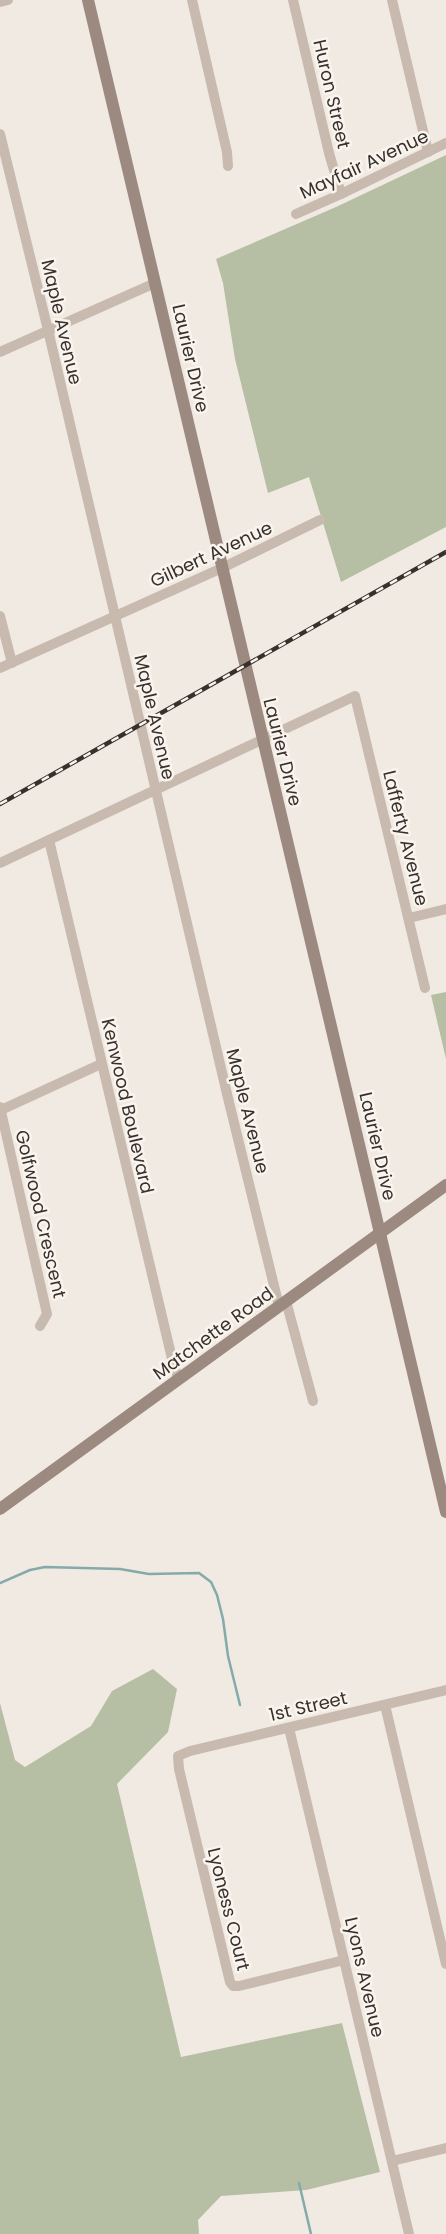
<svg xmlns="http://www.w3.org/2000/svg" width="446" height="2234" font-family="Poppins,sans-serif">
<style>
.green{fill:#b6bfa3}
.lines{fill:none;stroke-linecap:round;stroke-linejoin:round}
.stream{stroke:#84aaab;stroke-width:2.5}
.street{stroke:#c8baaf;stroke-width:10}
.secondary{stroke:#9c8a80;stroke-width:12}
.rail-casing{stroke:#38302c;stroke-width:4.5}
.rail{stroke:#f9f4ee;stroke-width:2.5;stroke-dasharray:8;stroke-linecap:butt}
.labels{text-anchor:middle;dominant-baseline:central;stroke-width:5;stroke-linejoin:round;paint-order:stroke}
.street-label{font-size:18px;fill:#38302c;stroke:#f9f4ee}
</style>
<rect width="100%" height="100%" fill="#f1eae2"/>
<g class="green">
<polygon points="446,155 446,527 341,582 309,477 268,493 235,359 223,283 216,259 336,207"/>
<polygon points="446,992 446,1059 431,995"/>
<polygon points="153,1669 177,1689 168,1732 117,1784 181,2057 342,2023 380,2172 306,2190 221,2196 198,2220 199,2234 0,2234 0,1703 15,1760 25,1767 91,1726 112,1691"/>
</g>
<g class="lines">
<g class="stream">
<polyline points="0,1583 30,1570 45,1567 120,1569 149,1574 199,1573 211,1582 217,1595 223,1619 228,1656 240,1705"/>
<polyline points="299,2183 311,2234"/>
</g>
<g class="street">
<polyline points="192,0 227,152 228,166"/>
<polyline points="293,0 329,153 341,194"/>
<polyline points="392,0 428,152"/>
<polyline points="0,2 8,0"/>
<polyline points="0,134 48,330 227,1094 279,1306"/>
<polyline points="296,214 341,194 446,143"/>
<polyline points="0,352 155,283"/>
<polyline points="0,616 12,663"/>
<polyline points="0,668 222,568 320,520"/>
<polyline points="49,840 174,1367 179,1379"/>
<polyline points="0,863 355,696 425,988"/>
<polyline points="409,918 446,909"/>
<polyline points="0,1107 47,1314 40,1326"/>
<polyline points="1,1110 101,1064"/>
<polyline points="286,1301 313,1401"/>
<polyline points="385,1705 446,1964"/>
<polyline points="289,1728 409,2234"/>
<polyline points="344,1960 239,1986 233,1986 230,1982 179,1769 178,1756 190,1751 446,1690"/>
<polyline points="392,2161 446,2148"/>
</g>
<g class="secondary">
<polyline points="88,0 446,1512"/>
<polyline points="0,1509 446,1185"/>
</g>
<g class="rail-casing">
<polyline id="rail" points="0,804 446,552"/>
</g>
<use href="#rail" class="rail"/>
</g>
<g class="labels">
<g class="street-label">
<text transform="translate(332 94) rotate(77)">Huron Street</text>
<text transform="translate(364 164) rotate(-25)">Mayfair Avenue</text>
<text transform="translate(62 322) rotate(77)">Maple Avenue</text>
<text transform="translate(191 358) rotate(77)">Laurier Drive</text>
<text transform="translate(211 554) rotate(-25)">Gilbert Avenue</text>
<text transform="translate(155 717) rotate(77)">Maple Avenue</text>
<text transform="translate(283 752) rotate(76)">Laurier Drive</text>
<text transform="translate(406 838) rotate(76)">Lafferty Avenue</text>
<text transform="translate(128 1106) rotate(77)">Kenwood Boulevard</text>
<text transform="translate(248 1111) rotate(76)">Maple Avenue</text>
<text transform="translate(378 1146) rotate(77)">Laurier Drive</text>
<text transform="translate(41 1214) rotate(77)">Golfwood Crescent</text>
<text transform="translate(213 1333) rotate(-36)">Matchette Road</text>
<text transform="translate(308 1706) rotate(-13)">1st Street</text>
<text transform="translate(229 1909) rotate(76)">Lyoness Court</text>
<text transform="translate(365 1977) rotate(77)">Lyons Avenue</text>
</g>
</g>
</svg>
